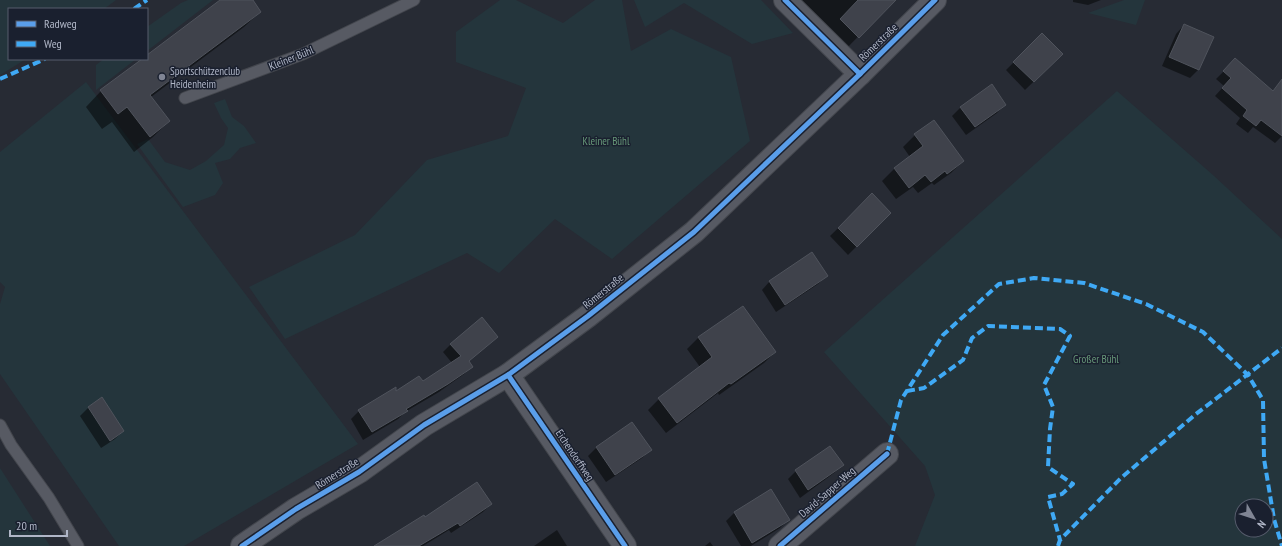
<svg xmlns="http://www.w3.org/2000/svg" width="1282" height="546" font-family="'PT Sans Narrow',sans-serif">
<style>
.green{fill:#24353c;fill-rule:evenodd}
.shadow{fill:#0007}
.building{fill:#3f424b;stroke:#4f535c}
.lines{fill:none;stroke-linecap:round;stroke-linejoin:round}
.service-casing{stroke:#43464d;stroke-width:13}
.minor-casing{stroke:#43464d;stroke-width:24}
.service{stroke:#575a63;stroke-width:11}
.minor{stroke:#575a63;stroke-width:22}
.quiet{stroke:#3fa9f5;stroke-width:4;stroke-dasharray:8 4;stroke-linecap:butt}
.cycleway-casing{stroke:#1a202f;stroke-width:8}
.cycleway{stroke:#5a9eea;stroke-width:5}
.poi-dot{fill:#808594;stroke:#1a202f;stroke-width:1.5}
.labels{text-anchor:middle;dominant-baseline:central;stroke-width:3;stroke-linejoin:round;paint-order:stroke}
.street-label{font-size:11px;fill:#b0b6c7;stroke:#1a202f}
.poi-label{font-size:11px;fill:#b0b6c7;stroke:#1a202f;text-anchor:start}
.park-label{font-size:11px;fill:#679879;stroke:#1a202f}
</style>
<rect width="100%" height="100%" fill="#272b34"/>
<g class="green">
<polygon points="0,0 116,0 104,9 9,9 9,59 26,59 0,75"/>
<polygon points="188,0 213,0 147,51 147,27 181,3"/>
<polygon points="500,0 516,0 563,23 595,0 622,0 631,51 671,29 731,57 750,141 612,259 555,219 499,273 467,253 285,339 249,287 355,235 427,160 508,136 526,88 456,62 456,32"/>
<polygon points="634,0 761,0 793,33 752,44 684,3 645,27"/>
<polygon points="1124,0 1145,0 1136,25 1088,13"/>
<polygon points="104,59 136,59 96,90 96,65"/>
<polygon points="86,82 358,444 184,546 119,546 0,374 0,304 5,287 0,282 0,152"/>
<path d="M1117,91L1213,175L1282,239V546H915L935,495L925,466L824,352ZM1242,506H1266V530H1242Z"/>
<polygon points="225,99 232,117 244,126 256,143 240,148 230,159 215,163 223,183 215,195 183,207 137,144 148,139 165,162 190,170 206,161 224,145 228,128 221,118 214,103"/>
<polygon points="0,468 50,546 0,546"/>
</g>
<g class="shadow">
<polygon points="222,0 251,0 260,12 244,27 151,97 169,121 153,137 134,152 112,122 102,129 86,107 101,91 144,59 147,59 147,57"/>
<polygon points="797,0 894,0 843,52"/>
<polygon points="1073,0 1101,0 1088,5 1073,2"/>
<polygon points="1184,25 1198,70 1190,78 1162,66 1176,34"/>
<polygon points="1042,34 1062,54 1025,90 1006,70"/>
<polygon points="1228,67 1282,100 1282,136 1275,143 1253,127 1248,133 1236,124 1240,118 1215,96 1224,86 1216,79"/>
<polygon points="991,85 1005,104 997,113 966,135 952,116 960,108"/>
<polygon points="915,135 963,161 951,173 934,185 932,183 918,193 913,187 896,199 882,181 895,168 910,157 903,147"/>
<polygon points="872,195 890,213 848,255 830,236"/>
<polygon points="826,276 818,284 776,312 762,290 770,281"/>
<polygon points="743,307 775,352 764,363 719,395 718,393 666,433 648,410 659,399 700,367 687,349 698,338"/>
<polygon points="451,344 471,366 464,374 439,392 405,412 398,419 363,440 351,419 359,411 395,393 422,383 452,363 443,352"/>
<polygon points="89,407 123,431 115,439 101,448 80,416"/>
<polygon points="632,423 650,450 642,458 606,482 588,456 596,448"/>
<polygon points="842,465 834,473 800,498 788,479 796,471"/>
<polygon points="771,491 788,520 780,528 751,546 741,546 726,521 734,513"/>
<polygon points="491,504 483,512 451,533 449,530 423,546 378,546 425,518"/>
<polygon points="557,530 567,546 534,546"/>
<polygon points="710,542 713,546 705,546"/>
</g>
<g class="building">
<polygon points="220,0 253,0 261,12 150,95 170,121 150,137 127,107 118,114 100,90 142,59 147,59 147,55"/>
<polygon points="858,0 896,0 859,38 840,19"/>
<polygon points="1184,24 1214,37 1199,70 1169,57"/>
<polygon points="1042,33 1063,54 1034,82 1013,62"/>
<polygon points="1235,58 1273,91 1282,79 1282,136 1261,120 1256,126 1243,116 1247,110 1222,88 1231,78 1223,71"/>
<polygon points="992,84 1006,105 975,127 960,107"/>
<polygon points="934,120 964,161 947,174 945,171 931,182 925,175 909,188 894,168 923,146 914,134"/>
<polygon points="872,193 891,213 857,247 838,228"/>
<polygon points="812,252 828,276 785,305 769,281"/>
<polygon points="743,306 776,352 731,384 729,383 677,423 658,398 712,357 698,337"/>
<polygon points="482,317 498,337 469,361 473,367 448,384 406,409 408,411 372,432 358,410 396,387 396,391 419,376 423,381 461,356 450,344"/>
<polygon points="102,397 124,431 110,441 88,407"/>
<polygon points="632,422 652,450 615,475 596,447"/>
<polygon points="830,446 844,465 808,490 795,470"/>
<polygon points="477,482 492,504 460,526 458,523 419,546 374,546 424,515 425,517"/>
<polygon points="771,489 790,520 752,543 734,512"/>
</g>
<g class="lines">
<g class="service-casing">
<g id="service">
<polyline points="185,98 303,54 414,0"/>
<polyline points="0,425 11,445 49,498 78,546"/>
</g>
</g>
<g class="minor-casing">
<g id="minor">
<polyline points="785,0 860,74"/>
<polyline points="508,375 625,546"/>
<polyline points="242,546 296,509 359,472 424,425 508,375 588,316 694,232 860,74 935,0"/>
<polyline points="780,546 887,454"/>
</g>
</g>
<use href="#service" class="service"/>
<use href="#minor" class="minor"/>
<g class="quiet">
<polyline points="134,9 147,0"/>
<polyline points="0,79 45,59"/>
<polyline points="907,391 924,388 963,360 972,338 988,326 1060,329 1070,336 1044,385 1053,407 1050,429 1048,467 1073,484 1062,494 1048,497 1060,540"/>
<polyline points="887,454 901,400 943,335 999,284 1034,278 1084,283 1146,304 1203,332 1248,375 1263,400 1264,459 1274,519 1282,546"/>
<polyline points="1058,546 1060,540 1121,478 1196,414 1282,348"/>
</g>
<g class="cycleway-casing">
<g id="cycleway">
<polyline points="785,0 860,74"/>
<polyline points="508,375 625,546"/>
<polyline points="242,546 296,509 359,472 424,425 508,375 588,316 694,232 860,74 935,0"/>
<polyline points="780,546 887,454"/>
</g>
</g>
<use href="#cycleway" class="cycleway"/>
</g>
<circle class="poi-dot" cx="162" cy="77" r="4"/>
<g class="labels">
<g class="street-label">
<text transform="translate(878 42) rotate(-44)">Römerstraße</text>
<text transform="translate(291 58) rotate(-22)">Kleiner Bühl</text>
<text transform="translate(603 291) rotate(-39)">Römerstraße</text>
<text transform="translate(575 455) rotate(56)">Eichendorffweg</text>
<text transform="translate(337 473) rotate(-32)">Römerstraße</text>
<text transform="translate(827 492) rotate(-41)">David-Sapper-Weg</text>
</g>
<g class="poi-label">
<text x="170" y="71">Sportschützenclub<tspan x="170" dy="13">Heidenheim</tspan></text>
</g>
<g class="park-label">
<text x="606" y="141">Kleiner Bühl</text>
<text x="1096" y="359">Großer Bühl</text>
</g>
</g>
<rect x="8" y="8" width="140" height="52" fill="#1a202f" stroke="#565c6c"/>
<rect x="16" y="21" width="20" height="6" fill="#5a9eea" stroke="#565c6c"/>
<text x="44" y="28" font-size="12" fill="#b0b6c7">Radweg</text>
<rect x="16" y="41" width="20" height="6" fill="#3fa9f5" stroke="#565c6c"/>
<text x="44" y="48" font-size="12" fill="#b0b6c7">Weg</text>
<g transform="translate(1254 518) rotate(129)"><circle r="19" fill="#1a202f" stroke="#565c6c"/>
<path d="M0-3L7 15L0 10L-7 15Z" fill="#808594"/>
<text y="-6" font-size="11" font-weight="bold" text-anchor="middle" fill="#b0b6c7">N</text>
</g>
<path d="M10 530v6h57v-6" fill="none" stroke="#b0b6c7" stroke-width="2"/>
<text x="16" y="530" font-size="12" fill="#b0b6c7" stroke="#1a202f" stroke-width="3" paint-order="stroke">20 m</text>
</svg>
